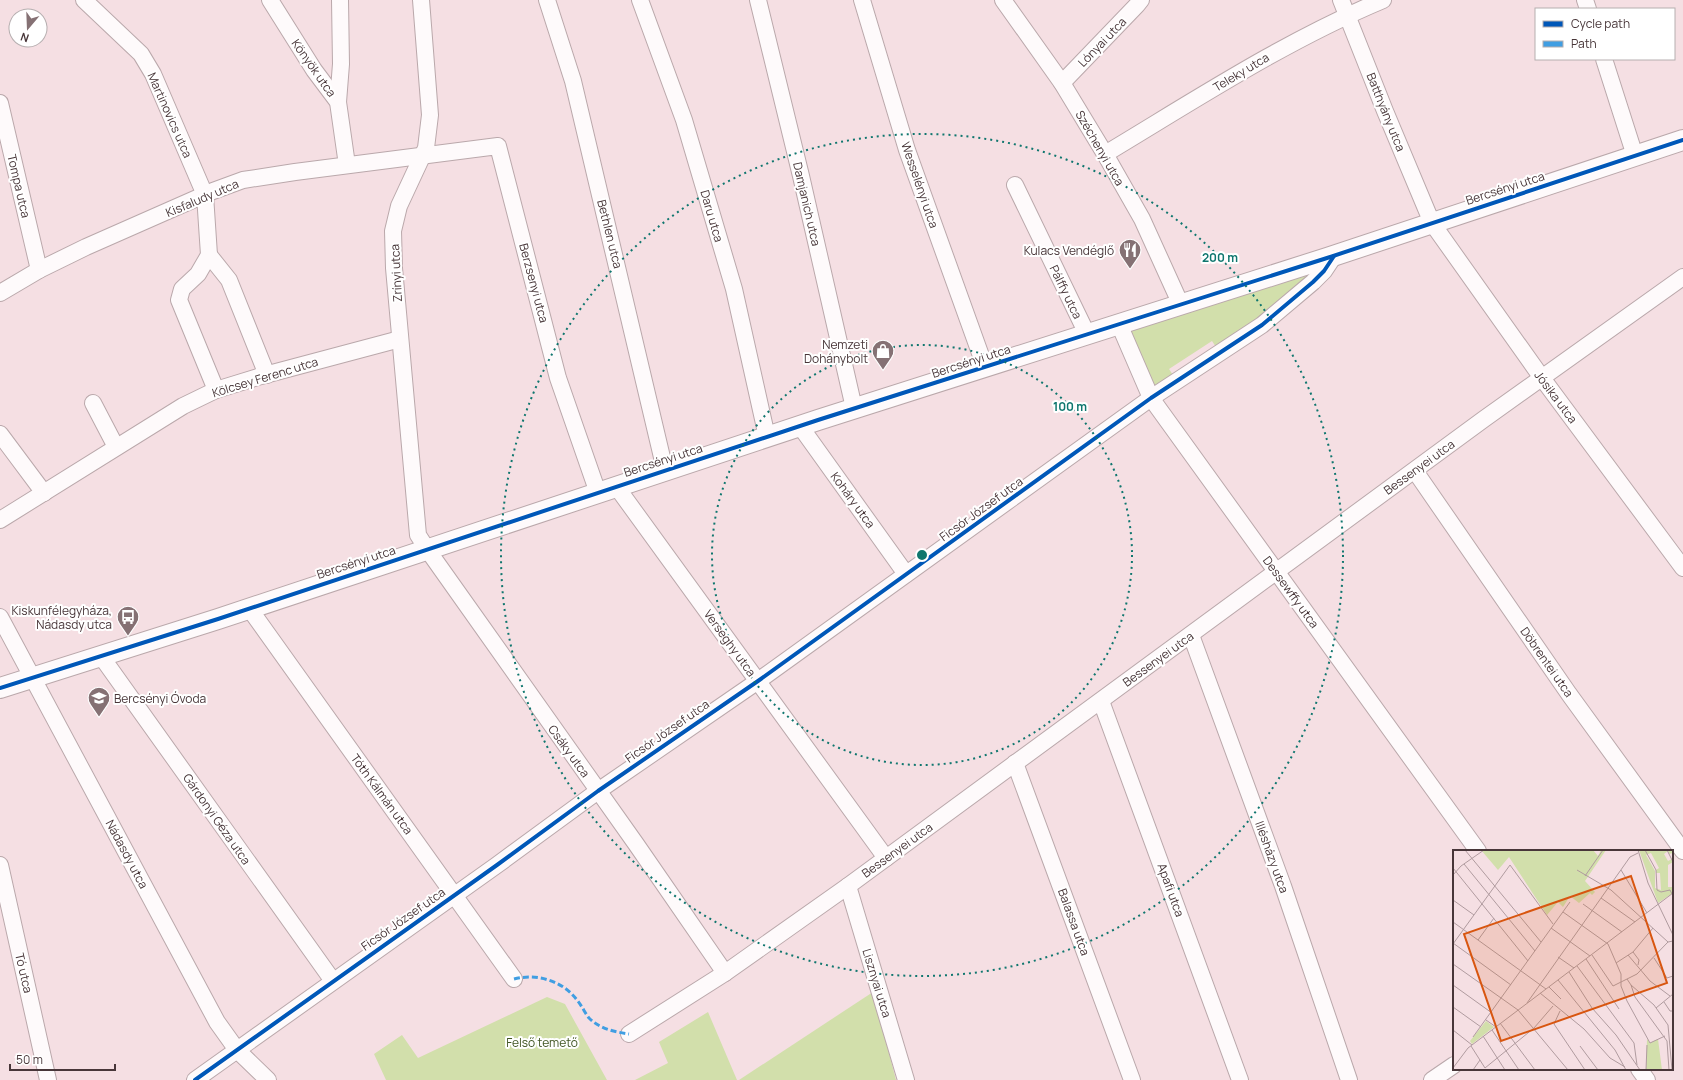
<svg xmlns="http://www.w3.org/2000/svg" width="1683" height="1080" font-family="Manrope,sans-serif">
<style>
.green{fill:#d2dfab}
.lines{fill:none;stroke-linecap:round;stroke-linejoin:round}
.minor-casing{stroke:#baa8ab;stroke-width:18}
.tertiary-casing{stroke:#baa8ab;stroke-width:22}
.minor{stroke:#fefafb;stroke-width:16}
.tertiary{stroke:#fefafb;stroke-width:20}
.quiet{stroke:#409ee2;stroke-width:3;stroke-dasharray:6 3;stroke-linecap:butt}
.cycleway-casing{stroke:#fff;stroke-width:6}
.cycleway{stroke:#0057b8;stroke-width:4}
.ring{fill:none;stroke:#0f766e;stroke-width:2;stroke-dasharray:2 4}
.labels{text-anchor:middle;dominant-baseline:central;stroke-width:4;stroke-linejoin:round;paint-order:stroke}
.street-label{font-size:12px;fill:#483639;stroke:#fff}
.poi-label{font-size:12px;fill:#483639;stroke:#fff;text-anchor:end}
.park-label{font-size:12px;fill:#3f5421;stroke:#fff}
.inset-road{fill:none;stroke:#b09b9f;stroke-width:1}
.view{fill:#d85610;fill-opacity:0.15;stroke:#d85610;stroke-width:2}
.inset-edge{fill:none;stroke:#483639;stroke-width:2}
.centre{fill:#0f766e;stroke:#fff;stroke-width:2}
.ring-label{font-size:12px;text-anchor:middle;font-weight:bold;fill:#0f766e;stroke:#fff;stroke-width:4;stroke-linejoin:round;paint-order:stroke}
</style>
<rect width="100%" height="100%" fill="#f5dfe3"/>
<g class="green">
<polygon points="1334,256 1220,353 1212,341 1169,369 1177,381 1151,398 1119,324"/>
<polygon points="873,992 896,1080 739,1080"/>
<polygon points="547,997 565,1004 607,1080 386,1080 374,1054 402,1035 418,1058"/>
<polygon points="708,1012 737,1080 635,1080 668,1063 659,1042"/>
</g>
<g class="lines">
<g class="minor-casing">
<g id="minor">
<polyline points="84,0 141,54 153,74 205,195 209,255 198,274 182,289 179,300 216,390"/>
<polyline points="270,0 314,70 338,102 347,165"/>
<polyline points="421,0 430,115 426,148 399,206 393,231 394,268 418,535 427,549 636,844 725,973"/>
<polyline points="547,0 573,81 665,470"/>
<polyline points="640,0 684,120 734,289 767,437"/>
<polyline points="758,0 801,176 854,408"/>
<polyline points="862,0 907,150 985,367"/>
<polyline points="1003,0 1062,83 1105,154 1142,219 1181,305"/>
<polyline points="1341,0 1385,111 1432,223 1542,378 1683,568"/>
<polyline points="1585,0 1588,9"/>
<polyline points="1604,59 1635,156"/>
<polyline points="1062,83 1137,5 1141,0"/>
<polyline points="338,102 341,64 340,0"/>
<polyline points="0,103 39,270"/>
<path d="M1105,154C1195,100 1285,41 1383,0"/>
<polyline points="1015,185 1087,334"/>
<polyline points="209,255 229,280 267,375"/>
<polyline points="0,293 39,270 86,247 213,191 243,180 295,172 498,146 558,378 598,493"/>
<polyline points="1119,324 1151,398 1478,851"/>
<polyline points="93,403 116,447"/>
<polyline points="800,426 906,574"/>
<polyline points="0,434 44,493"/>
<polyline points="1415,471 1569,694 1683,851"/>
<polyline points="616,486 886,858"/>
<polyline points="0,520 183,406 216,390 261,376 400,339"/>
<polyline points="249,608 514,979"/>
<polyline points="0,617 217,1022 237,1050 268,1080"/>
<polyline points="1191,635 1283,886 1349,1080"/>
<polyline points="101,656 333,981"/>
<polyline points="1101,701 1240,1080"/>
<polyline points="1015,763 1132,1080"/>
<polyline points="0,865 48,1080"/>
<polyline points="848,886 906,1080"/>
<polyline points="629,1034 725,973 848,886 1484,419 1683,277"/>
<polyline points="1639,1069 1647,1080"/>
<polyline points="195,1080 497,865 598,791 758,681 1151,398 1262,325 1313,282 1324,271 1334,256"/>
<polyline points="1432,1080 1454,1065"/>
</g>
</g>
<g class="tertiary-casing">
<polyline id="tertiary" points="0,688 218,619 818,420 1327,258 1683,140"/>
</g>
<use href="#minor" class="minor"/>
<use href="#tertiary" class="tertiary"/>
<path class="quiet" d="M514,979C537,973 563,981 577,1000C582,1006 585,1013 589,1018C600,1029 615,1032 629,1034"/>
<g class="cycleway-casing">
<g id="cycleway">
<polyline points="0,688 218,619 818,420 1327,258 1683,140"/>
<polyline points="195,1080 497,865 598,791 758,681 1151,398 1262,325 1313,282 1324,271 1334,256"/>
</g>
</g>
<use href="#cycleway" class="cycleway"/>
</g>
<g class="ring">
<circle cx="922" cy="555" r="210"/>
<circle cx="922" cy="555" r="421"/>
</g>
<defs>
<g id="restaurant-pin" transform="scale(1.15)"><path d="M0 17L-7.5 6A9.5 9.5 0 1 1 7.5 6Z" fill="#857174" stroke="#fff"/><path d="M-5-6h1v4h1v-4h1v4h1v-4h1v5L-1.5 .5V6h-2V.5L-5-1ZM5-6V6H3V1.5H1.5Q1.5-4 5-6Z" fill="#fff"/></g>
<g id="shop-pin" transform="scale(1.15)"><path d="M0 17L-7.5 6A9.5 9.5 0 1 1 7.5 6Z" fill="#857174" stroke="#fff"/><path d="M-5-2.5h2.3a2.7 3.5 0 0 1 5.4 0H5L5.5 6h-11ZM-1.5-2.5h3a1.5 2.3 0 0 0-3 0Z" fill="#fff"/></g>
<g id="bus-pin" transform="scale(1.15)"><path d="M0 17L-7.5 6A9.5 9.5 0 1 1 7.5 6Z" fill="#857174" stroke="#fff"/><path d="M-5-6H5V4H4V6H2V4H-2V6H-4V4H-5ZM-3.5-4V0h7V-4ZM-3.5 1.2v1.5H-2V1.2ZM2 1.2v1.5H3.5V1.2Z" fill="#fff"/></g>
<g id="school-pin" transform="scale(1.15)"><path d="M0 17L-7.5 6A9.5 9.5 0 1 1 7.5 6Z" fill="#857174" stroke="#fff"/><path d="M0-5L7-2L0 1L-7-2ZM-4 1L0 2.5L4 1V4Q0 6-4 4Z" fill="#fff"/></g>
</defs>
<g fill-rule="evenodd">
<use href="#restaurant-pin" x="1130" y="250"/>
<use href="#shop-pin" x="883" y="351"/>
<use href="#bus-pin" x="128" y="617"/>
<use href="#school-pin" x="99" y="698"/>
</g>
<g class="labels">
<g class="street-label">
<text transform="translate(1102 42) rotate(-46)">Lónyai utca</text>
<text transform="translate(314 68) rotate(55)">Könyök utca</text>
<text transform="translate(1241 72) rotate(-31)">Teleky utca</text>
<text transform="translate(1386 112) rotate(68)">Batthyány utca</text>
<text transform="translate(170 115) rotate(66)">Martinovics utca</text>
<text transform="translate(1100 148) rotate(60)">Széchenyi utca</text>
<text transform="translate(920 185) rotate(71)">Wesselényi utca</text>
<text transform="translate(19 186) rotate(77)">Tompa utca</text>
<text transform="translate(1505 188) rotate(-18)">Bercsényi utca</text>
<text transform="translate(202 198) rotate(-23)">Kisfaludy utca</text>
<text transform="translate(807 204) rotate(77)">Damjanich utca</text>
<text transform="translate(712 216) rotate(74)">Daru utca</text>
<text transform="translate(610 234) rotate(76)">Bethlen utca</text>
<text transform="translate(396 273) rotate(-93)">Zrínyi utca</text>
<text transform="translate(534 283) rotate(75)">Berzsenyi utca</text>
<text transform="translate(1066 292) rotate(64)">Pálffy utca</text>
<text transform="translate(971 361) rotate(-18)">Bercsényi utca</text>
<text transform="translate(265 377) rotate(-17)">Kölcsey Ferenc utca</text>
<text transform="translate(1556 397) rotate(53)">Jósika utca</text>
<text transform="translate(663 460) rotate(-18)">Bercsényi utca</text>
<text transform="translate(1419 467) rotate(-36)">Bessenyei utca</text>
<text transform="translate(853 500) rotate(54)">Koháry utca</text>
<text transform="translate(981 509) rotate(-36)">Ficsór József utca</text>
<text transform="translate(356 562) rotate(-18)">Bercsényi utca</text>
<text transform="translate(1291 592) rotate(54)">Dessewffy utca</text>
<text transform="translate(730 643) rotate(54)">Verseghy utca</text>
<text transform="translate(1158 659) rotate(-36)">Bessenyei utca</text>
<text transform="translate(1547 662) rotate(55)">Döbrentei utca</text>
<text transform="translate(667 731) rotate(-35)">Ficsór József utca</text>
<text transform="translate(569 751) rotate(54)">Csáky utca</text>
<text transform="translate(382 794) rotate(54)">Tóth Kálmán utca</text>
<text transform="translate(217 819) rotate(55)">Gárdonyi Géza utca</text>
<text transform="translate(897 850) rotate(-36)">Bessenyei utca</text>
<text transform="translate(127 854) rotate(62)">Nádasdy utca</text>
<text transform="translate(1272 857) rotate(70)">Illésházy utca</text>
<text transform="translate(1171 890) rotate(70)">Apafi utca</text>
<text transform="translate(403 919) rotate(-35)">Ficsór József utca</text>
<text transform="translate(1074 922) rotate(70)">Balassa utca</text>
<text transform="translate(24 973) rotate(77)">Tó utca</text>
<text transform="translate(877 983) rotate(73)">Lisznyai utca</text>
</g>
<g class="poi-label">
<text x="1114" y="250">Kulacs Vendéglő</text>
<text x="868" y="344">Nemzeti<tspan x="868" dy="14">Dohánybolt</tspan></text>
<text x="112" y="610">Kiskunfélegyháza,<tspan x="112" dy="14">Nádasdy utca</tspan></text>
<text x="114" y="698" text-anchor="start">Bercsényi Óvoda</text>
</g>
<g class="park-label">
<text x="542" y="1042">Felső temető</text>
</g>
</g>
<g transform="translate(1453 850)">
<rect width="220" height="220" fill="#f5dfe3"/>
<path d="M28,0H140L145,6L148,0H153L132,31L142,42L139,45L137,43L126,53L117,46L110,57L105,52L94,65L56,7L45,20ZM186,0H220V3L216,4L215,1L211,4L215,11L219,9L220,12L215,15V37H220V43L205,53ZM198,3L206,18L203,20V23H207L208,40L202,38V21L193,5ZM33,171L41,177L19,194L17,191ZM194,189L197,193L205,189L209,220H193Z" fill="#d2dfab" fill-rule="evenodd"/>
<path class="inset-road" d="M12,0L88,92M185,0L195,33L220,85M192,0L203,20L204,40L208,42L217,40L219,44M214,0L220,12M11,14L82,101M0,18L75,111M124,20L158,40L215,92L220,91M168,20L194,63M0,25L8,16L31,0M132,26L150,0M148,48L182,72M0,50L21,65M130,54L169,82M110,62L155,94L168,124V136L174,151L197,193M0,72L93,139M98,78L137,106M25,90L41,68M0,93L58,135M0,94L57,15L100,74M180,102L186,110L185,115M139,105L160,136L184,124L215,92M175,105L197,131L217,146M105,107L121,118M201,108L214,128L220,126M133,109L166,159M163,113L180,102L200,78M0,114L65,160L115,220M124,116L181,193L184,215M116,122L139,158L163,185L187,220M174,129L178,135L201,155L215,175L219,220M105,130L162,200L173,220M0,135L39,163M178,135L182,147L214,191L216,220M96,137L108,149M87,143L131,179L157,208L172,217M211,152L217,161H220M74,153L177,7L185,3M0,157L28,177M203,158L220,144M107,161L101,174L132,220M33,170L43,177M47,173L82,220M0,180L19,195M39,180L66,220M30,186L52,220M20,187L117,52M197,193L212,186M18,196L32,218M127,196L145,220M0,218L15,198L220,43M32,218L81,178L100,156M20,220L27,210M193,220L194,195"/>
<path class="view" d="M178,26L214,133L48,191L11,84Z"/>
<rect width="220" height="220" class="inset-edge"/>
</g>
<circle cx="922" cy="555" r="6" class="centre"/>
<g class="ring-label">
<text x="1220" y="262">200 m</text>
<text x="1070" y="411">100 m</text>
</g>
<rect x="1535" y="8" width="140" height="52" fill="#ffffff" stroke="#b6afb0"/>
<rect x="1543" y="21" width="20" height="6" fill="#0057b8" stroke="#b6afb0"/>
<text x="1571" y="28" font-size="12" fill="#483639">Cycle path</text>
<rect x="1543" y="41" width="20" height="6" fill="#409ee2" stroke="#b6afb0"/>
<text x="1571" y="48" font-size="12" fill="#483639">Path</text>
<g transform="translate(28 28) rotate(199)"><circle r="19" fill="#ffffff" stroke="#b6afb0"/>
<path d="M0-3L7 15L0 10L-7 15Z" fill="#857174"/>
<text y="-6" font-size="11" font-weight="bold" text-anchor="middle" fill="#483639">N</text>
</g>
<path d="M10 1064v6h105v-6" fill="none" stroke="#483639" stroke-width="2"/>
<text x="16" y="1064" font-size="12" fill="#483639" stroke="#ffffff" stroke-width="3" paint-order="stroke">50 m</text>
</svg>
